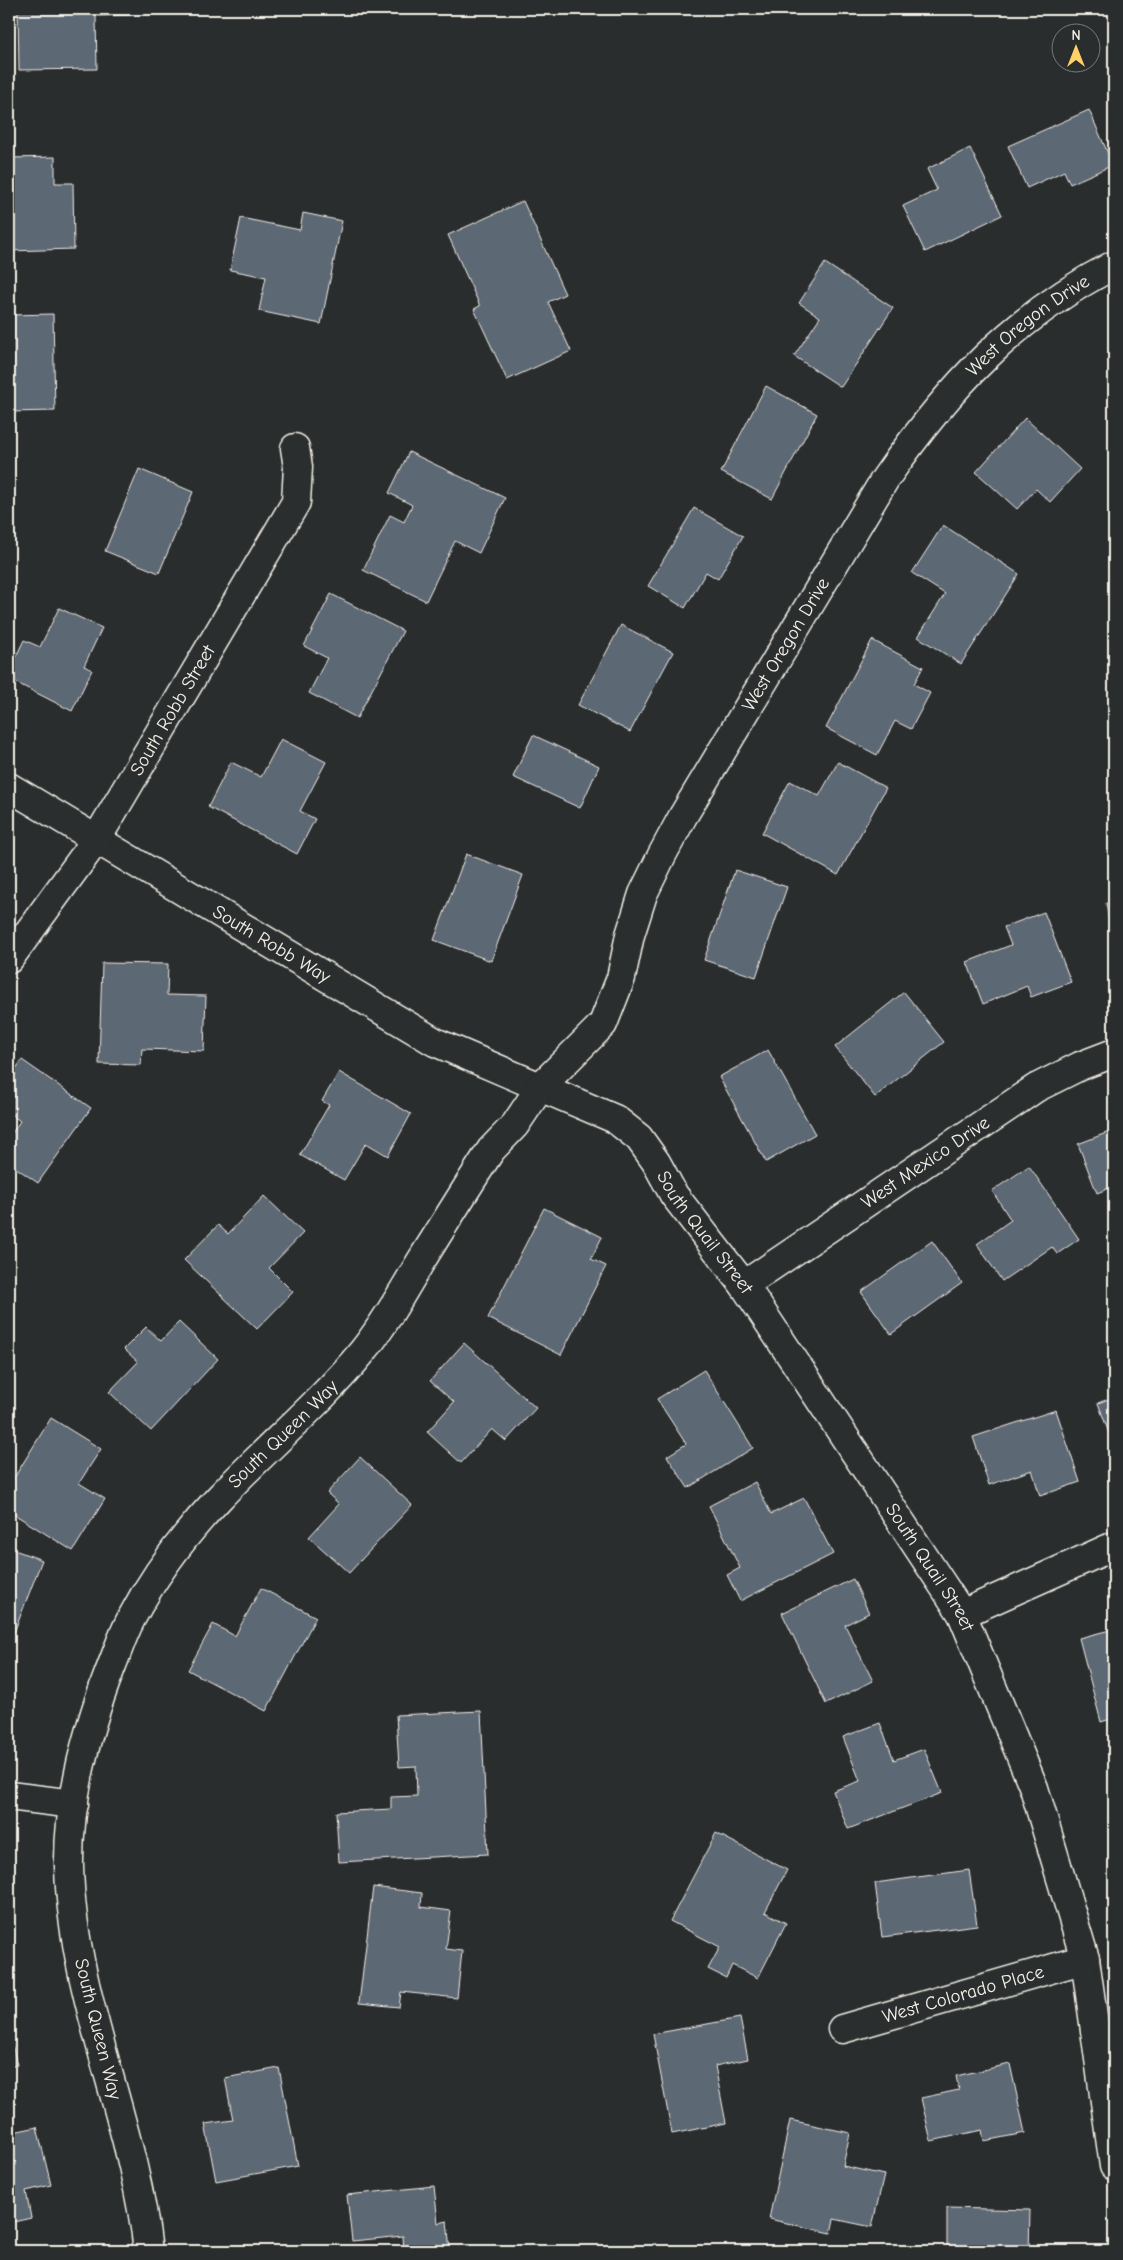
<svg xmlns="http://www.w3.org/2000/svg" width="1123" height="2260" font-family="'Comic Neue',sans-serif">
<style>
.building{fill:#5d6774;stroke:#f4f1e8}
.lines{fill:none;stroke-linecap:round;stroke-linejoin:round}
.street-casing{stroke:#f4f1e8;stroke-width:31}
.street{stroke:#2a2d2e;stroke-width:28}
.labels{text-anchor:middle;dominant-baseline:central;stroke-width:5;stroke-linejoin:round;paint-order:stroke}
.street-label{font-size:19px;fill:#f4f1e8;stroke:#2a2d2e}
</style>
<rect width="100%" height="100%" fill="#2a2d2e"/>
<filter id="ink" filterUnits="userSpaceOnUse"><feTurbulence type="fractalNoise" baseFrequency=".02" numOctaves="2"/><feDisplacementMap in="SourceGraphic" scale="10" xChannelSelector="R" yChannelSelector="G"/><feConvolveMatrix kernelMatrix="1 2 1 2 8 2 1 2 1" color-interpolation-filters="sRGB"/></filter>
<g filter="url(#ink)">
<g class="building">
<polygon points="18,9 131,9 131,15 96,16 97,69 19,70"/>
<polygon points="1089,110 1113,165 1070,184 1064,171 1027,188 1008,146"/>
<polygon points="970,148 1002,215 925,252 903,206 937,190 927,169"/>
<polygon points="55,157 55,183 73,183 74,249 9,251 9,158"/>
<polygon points="523,201 565,294 548,302 571,351 507,380 474,309 480,306 448,235"/>
<polygon points="303,213 342,221 321,324 259,311 266,277 230,270 241,218 300,230"/>
<polygon points="825,263 893,308 841,387 794,356 820,317 799,303"/>
<polygon points="53,314 55,411 9,412 9,315"/>
<polygon points="766,386 817,414 772,499 721,472"/>
<polygon points="1025,418 1080,469 1050,502 1036,489 1017,509 976,472"/>
<polygon points="409,452 505,498 479,553 455,541 426,601 363,570 390,515 404,522 412,505 389,493"/>
<polygon points="139,469 193,492 159,573 105,551"/>
<polygon points="694,508 743,536 718,579 706,572 685,608 648,586"/>
<polygon points="943,525 1019,574 961,664 918,637 945,594 912,573"/>
<polygon points="331,594 403,631 357,718 309,693 327,658 304,646"/>
<polygon points="59,608 102,628 84,666 92,670 72,711 9,679 9,671 24,640 40,647"/>
<polygon points="621,625 673,652 630,732 578,705"/>
<polygon points="872,640 923,667 914,684 930,693 911,729 895,721 877,755 826,728"/>
<polygon points="533,735 599,766 580,808 513,777"/>
<polygon points="281,739 326,762 300,811 315,819 297,854 208,807 231,762 261,777"/>
<polygon points="838,762 886,788 838,875 762,833 790,781 819,796"/>
<polygon points="466,854 523,875 491,961 434,940"/>
<polygon points="735,870 787,887 756,977 704,960"/>
<polygon points="1114,902 1114,952 1106,903"/>
<polygon points="1044,912 1071,982 1031,997 1027,986 983,1004 967,962 1011,945 1004,927"/>
<polygon points="102,963 168,964 167,995 206,996 204,1051 142,1049 141,1065 99,1064"/>
<polygon points="904,992 944,1042 875,1097 835,1047"/>
<polygon points="768,1050 815,1134 766,1162 719,1077"/>
<polygon points="22,1060 91,1108 38,1183 9,1163 9,1138 20,1121 9,1113 9,1079"/>
<polygon points="339,1072 411,1114 388,1156 366,1143 344,1180 300,1155 329,1105 322,1101"/>
<polygon points="1114,1130 1114,1186 1097,1193 1078,1144"/>
<polygon points="1029,1166 1079,1239 1057,1254 1052,1247 1002,1281 977,1244 1011,1220 992,1191"/>
<polygon points="264,1196 303,1233 269,1268 293,1292 257,1329 184,1260 218,1225 228,1234"/>
<polygon points="544,1208 602,1237 591,1259 606,1266 561,1355 488,1318"/>
<polygon points="932,1241 962,1283 891,1334 861,1292"/>
<polygon points="179,1322 218,1359 151,1431 109,1392 138,1362 124,1349 146,1327 161,1341"/>
<polygon points="464,1343 536,1408 506,1441 492,1429 461,1463 427,1432 454,1402 430,1381"/>
<polygon points="704,1370 753,1448 688,1488 667,1456 686,1444 657,1399"/>
<polygon points="1114,1397 1114,1447 1098,1403"/>
<polygon points="1056,1410 1080,1482 1040,1496 1032,1470 989,1485 973,1437"/>
<polygon points="51,1418 101,1449 79,1483 105,1499 73,1551 9,1511 9,1486"/>
<polygon points="360,1457 412,1505 349,1573 309,1537 339,1504 327,1493"/>
<polygon points="755,1482 771,1514 804,1498 833,1554 740,1601 727,1575 740,1568 709,1506"/>
<polygon points="9,1548 42,1560 13,1635 9,1633"/>
<polygon points="853,1579 869,1613 845,1625 873,1681 826,1704 782,1613"/>
<polygon points="261,1588 316,1617 266,1711 188,1670 213,1624 235,1636"/>
<polygon points="1114,1629 1114,1718 1101,1722 1079,1638"/>
<polygon points="481,1711 488,1854 339,1862 336,1812 391,1809 391,1797 417,1796 416,1766 399,1767 396,1715"/>
<polygon points="880,1723 894,1760 924,1749 942,1793 848,1829 833,1791 860,1781 843,1737"/>
<polygon points="716,1833 787,1870 765,1912 786,1923 758,1978 732,1965 726,1978 708,1969 720,1947 670,1921"/>
<polygon points="969,1870 977,1925 882,1937 875,1883"/>
<polygon points="373,1887 422,1893 421,1907 451,1911 446,1949 462,1951 457,1998 401,1992 399,2007 359,2003"/>
<polygon points="740,2018 748,2059 715,2066 726,2123 672,2134 653,2034"/>
<polygon points="9,2031 17,2065 9,2067"/>
<polygon points="1010,2064 1025,2133 984,2141 982,2130 931,2141 921,2098 959,2090 956,2076"/>
<polygon points="279,2068 298,2166 216,2181 205,2124 233,2120 225,2078"/>
<polygon points="790,2120 850,2133 843,2166 884,2175 872,2227 834,2219 831,2233 769,2219"/>
<polygon points="37,2127 51,2185 26,2191 31,2218 9,2223 9,2133"/>
<polygon points="434,2186 438,2223 447,2221 450,2251 404,2251 403,2236 352,2241 347,2195"/>
<polygon points="947,2208 1030,2210 1029,2251 947,2251"/>
</g>
<g class="lines">
<g class="street-casing">
<g id="street">
<path id="s1" d="M9,787L435,1042L615,1119L639,1138L656,1162L674,1195L744,1285L962,1614L1034,1788L1085,1959L1114,2166"/>
<path id="s2" d="M9,959L96,840L296,502L298,467L295,448"/>
<path id="s3" d="M744,1285L1036,1088L1080,1066L1114,1053"/>
<polyline points="962,1614 1114,1546"/>
<polyline points="9,1796 74,1804"/>
<path id="s4" d="M842,2029L1085,1959"/>
<path id="s5" d="M148,2251C134,2121 72,1998 69,1866C68,1797 87,1729 112,1665C118,1650 123,1634 131,1619C154,1575 185,1534 219,1498C266,1448 320,1404 363,1351C385,1324 403,1291 421,1261C444,1224 467,1187 491,1150L515,1125L541,1086L603,1024L621,978L630,935L643,894L662,855L683,816L885,479C949,387 1013,317 1114,265"/>
</g>
</g>
<use href="#street" class="street"/>
</g>
</g>
<g class="labels">
<g class="street-label">
<text stroke="none"><textPath href="#s5" startOffset="2242">West Oregon Drive</textPath></text>
<text stroke="none"><textPath href="#s5" startOffset="1838">West Oregon Drive</textPath></text>
<text stroke="none"><textPath href="#s2" startOffset="298">South Robb Street</textPath></text>
<text stroke="none"><textPath href="#s1" startOffset="306">South Robb Way</textPath></text>
<text stroke="none"><textPath href="#s3" startOffset="219">West Mexico Drive</textPath></text>
<text stroke="none"><textPath href="#s1" startOffset="838">South Quail Street</textPath></text>
<text stroke="none"><textPath href="#s5" startOffset="891">South Queen Way</textPath></text>
<text stroke="none"><textPath href="#s1" startOffset="1242">South Quail Street</textPath></text>
<text stroke="none"><textPath href="#s4" startOffset="126">West Colorado Place</textPath></text>
<text transform="translate(98 2029) rotate(76)">South Queen Way</text>
</g>
</g>
<rect width="1123" height="2260" fill="none" stroke="#2a2d2e" stroke-width="30"/>
<rect x="15" y="15" width="1093" height="2230" fill="none" stroke="#f4f1e8" stroke-width="2" filter="url(#ink)"/>
<g transform="translate(1076 48)"><circle r="24" fill="#2a2d2e" stroke="#7b7b78"/>
<path d="M0-4L9 19L0 12L-9 19Z" fill="#ffd166"/>
<text y="-8" font-size="14" font-weight="bold" text-anchor="middle" fill="#f4f1e8">N</text>
</g>
</svg>
